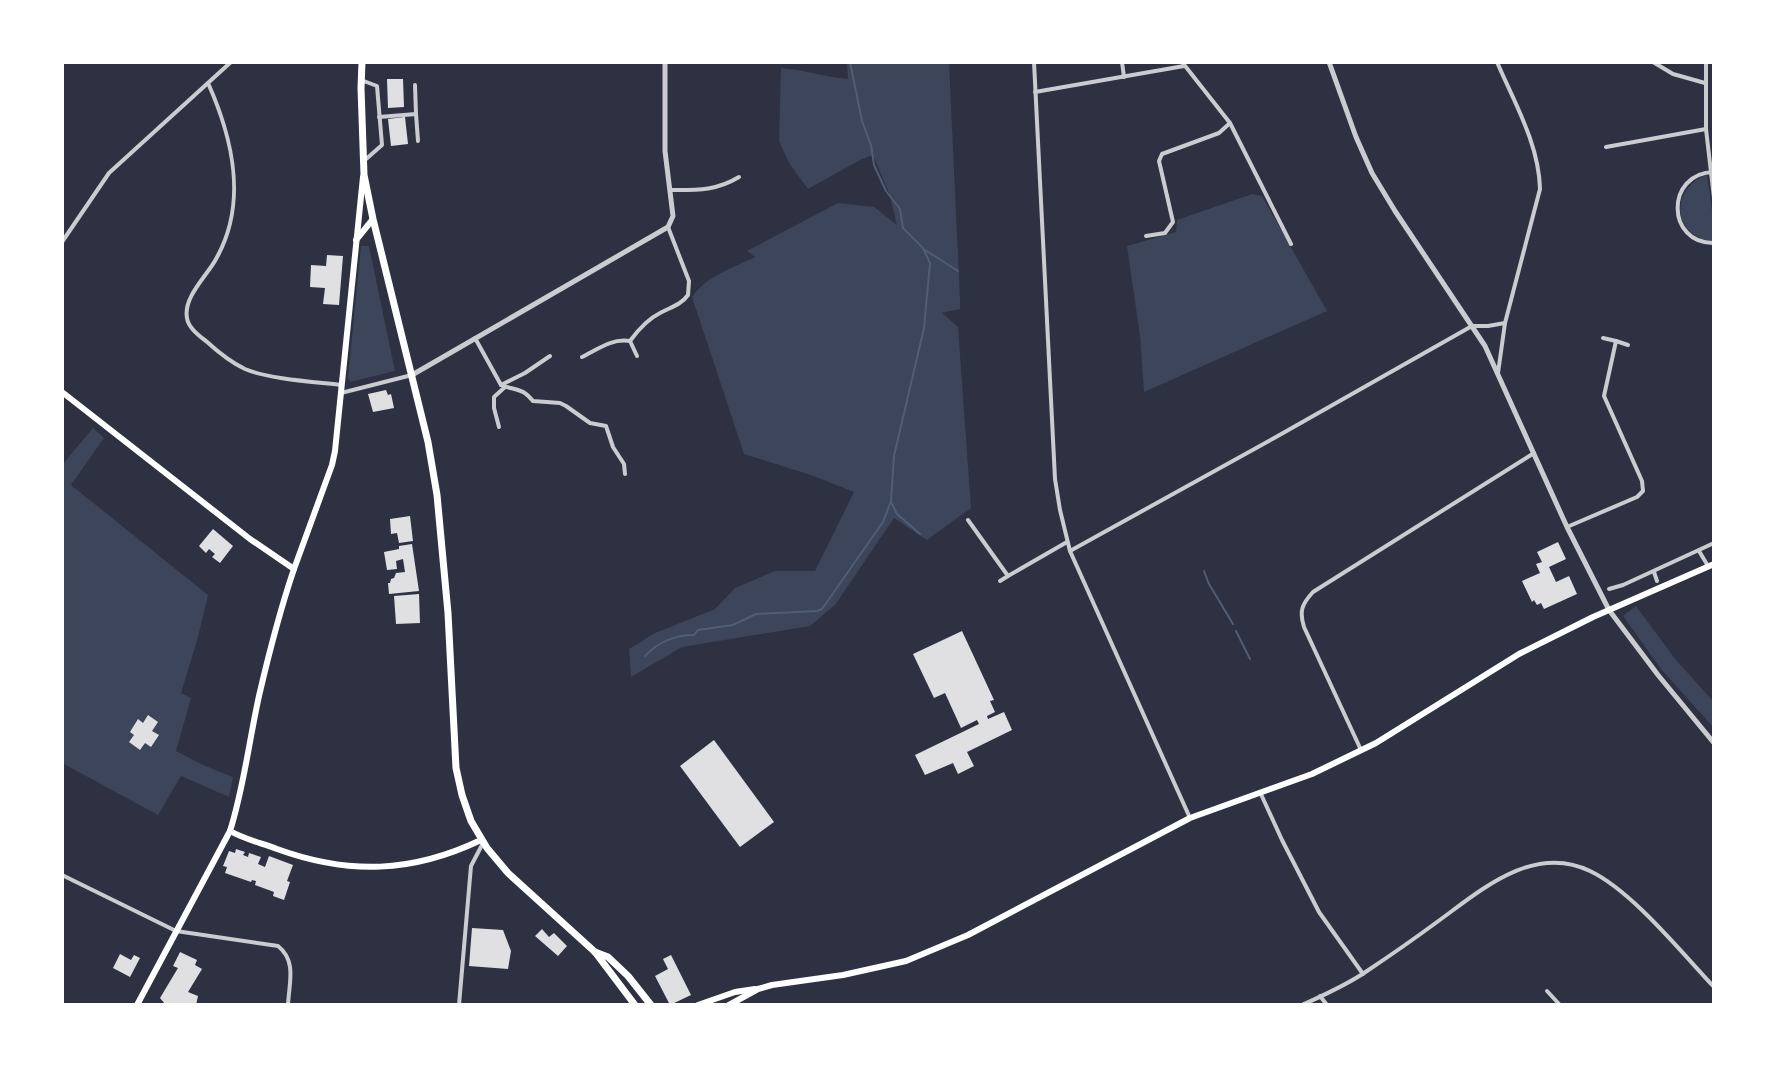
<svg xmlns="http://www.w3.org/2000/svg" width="1776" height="1067" font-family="Quicksand,sans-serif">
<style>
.green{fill:#3c4559}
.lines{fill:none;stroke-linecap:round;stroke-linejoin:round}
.stream{stroke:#4f5d75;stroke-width:2}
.building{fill:#e0e0e3}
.minor{stroke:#caccd0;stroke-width:4}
.tertiary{stroke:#caccd0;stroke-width:5}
.secondary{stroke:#fff;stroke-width:6}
.primary{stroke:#fff;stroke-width:6}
.trunk{stroke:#fff;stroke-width:7}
</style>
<rect width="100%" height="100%" fill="#2d3142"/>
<g class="green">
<path d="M847,62H949L960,299V309L942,313L958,327L971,508L927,540L894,518L835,605L810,626L682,647L631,677L629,649L655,633L715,609L735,588L775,571H815L854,492L811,475L744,454L692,297C705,277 734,267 755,257L747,251L838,203L874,207L897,225L889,193L873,155L860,160L808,189L789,163L779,141L781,68C804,70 825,77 848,79Z"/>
<path d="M1707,175L1714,225V241C1672,239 1669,188 1707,175Z"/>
<polygon points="1252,194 1262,196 1327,311 1144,392 1140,336 1127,246 1176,232 1177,220"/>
<polygon points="361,246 369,246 395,371 350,382 348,378"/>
<polygon points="93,428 104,438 71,485 208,595 198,637 181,693 191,698 176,751 203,765 233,777 229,797 181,776 158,815 62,763 62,465"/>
<polygon points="1636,606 1676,660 1714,702 1714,728 1661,669 1623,616"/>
</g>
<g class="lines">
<g class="stream">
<polyline points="925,250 958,271"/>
<polyline points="891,502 897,514 920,534"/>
<polyline points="1204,571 1209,584 1233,624"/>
<polyline points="1236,631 1250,659"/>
<path d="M645,656C658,642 676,635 694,635L698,630L733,625L756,614L817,611L822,609L883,522L891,501L894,456L924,328L930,263L923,248L903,228L900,209L886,191L874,165L871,145L862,121L850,62"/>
</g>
</g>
<g class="building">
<polygon points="387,79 403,79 404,107 388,108"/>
<polygon points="405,117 408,144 391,146 388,119"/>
<polygon points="327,255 343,256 339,305 323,304 325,288 310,287 311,265 326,266"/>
<polygon points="386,390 388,395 391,394 394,408 373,412 368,394"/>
<polygon points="410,516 413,541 399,543 397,533 391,534 390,519"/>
<polygon points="213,529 233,546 220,563 212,557 215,554 209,549 206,553 199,546"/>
<polygon points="1558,542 1566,559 1549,567 1556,582 1569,576 1577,594 1544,609 1541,603 1537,605 1534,600 1532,602 1522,581 1540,573 1536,564 1542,562 1537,552"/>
<polygon points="412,544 419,591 389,594 388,583 390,583 391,579 394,578 396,573 405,572 403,559 396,561 397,569 387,570 384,552 399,549 399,546"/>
<polygon points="419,594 420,623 396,624 394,596"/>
<polygon points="962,631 994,700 990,701 995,712 987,716 988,719 1004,712 1012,730 967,752 974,766 958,774 953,763 925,775 915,755 979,724 977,720 961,728 945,693 934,698 913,654"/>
<polygon points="148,715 158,722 152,731 159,735 151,747 145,743 140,750 129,742 134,735 130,732 138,719 143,723"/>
<polygon points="714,740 774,822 740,847 680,766"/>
<polygon points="236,849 245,852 243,855 248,857 249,853 261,857 258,864 265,867 269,856 293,865 287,881 290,882 284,900 273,896 274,892 255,885 256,881 252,880 251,882 225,873 227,867 223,866 229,851 235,853"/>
<polygon points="472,928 503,930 511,951 508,969 469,966"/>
<polygon points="542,929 549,937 554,933 567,946 558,956 535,936"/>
<polygon points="180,952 197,960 195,965 202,969 188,992 198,996 196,1005 165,1004 160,998 178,968 173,966"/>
<polygon points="120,954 131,960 134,955 140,958 130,977 113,968"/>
<polygon points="671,955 691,995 670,1005 655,976 668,969 663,959"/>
</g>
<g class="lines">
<g class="minor">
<polyline points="1034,62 1055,479 1060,510 1070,551 1190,818"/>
<polyline points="1122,62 1124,77"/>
<polyline points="1182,62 1230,123 1291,244"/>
<path d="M1497,62C1514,102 1539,144 1540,189L1505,323L1498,373"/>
<polyline points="1653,62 1673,74 1705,83"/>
<polyline points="1706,62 1706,129 1714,198"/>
<polyline points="361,80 377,86 382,145 365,160"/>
<path d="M208,83C233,139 248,203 216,259C207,276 183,297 187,318C188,327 199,336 206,341C218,352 230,362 245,369C268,379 316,382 342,385"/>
<polyline points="415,85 416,114"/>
<polyline points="1035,92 1184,66"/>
<polyline points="379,117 416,114 418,141"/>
<polyline points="1606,147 1706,129"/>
<path d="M1714,172C1665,173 1666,244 1714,243"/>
<path d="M670,190C697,190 716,191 739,177"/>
<polyline points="1146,236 1165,233 1173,222 1159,161 1162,154 1219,133 1230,123"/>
<polyline points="62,242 109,173 231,62"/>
<path d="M475,338L501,385C509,389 519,388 526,394C529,396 531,399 533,401L560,403L566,406L590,423L606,426L613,447L624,464L625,474"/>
<polyline points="1616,341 1628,345"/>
<path d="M637,356L630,341C638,330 648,319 660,313C671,307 681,305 688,295L689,281L668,227"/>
<path d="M582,357C598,349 612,338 630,341"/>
<polyline points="501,385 525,373 550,356"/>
<polyline points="341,393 412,375"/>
<polyline points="499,427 494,408 494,397 505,387"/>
<polyline points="968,520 1008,576 1067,542"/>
<polyline points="1567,527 1637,497 1643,491 1642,481 1604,396 1616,341 1603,338"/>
<polyline points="1070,551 1276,437 1472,326 1488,326 1505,323"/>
<polyline points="1699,551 1708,566"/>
<polyline points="1654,572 1657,581"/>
<polyline points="1000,581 1008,576"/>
<polyline points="1609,589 1623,585 1714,543"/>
<path d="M1361,750L1304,627C1299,611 1302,604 1313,592L1534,453"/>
<polyline points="1260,792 1282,840 1319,912 1363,974"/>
<path d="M62,875L176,931L278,946C297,961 289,983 288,1005"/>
<polyline points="1547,991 1560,1005"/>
<polyline points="1320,996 1327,1005"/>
<polyline points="459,1005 471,866 483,843"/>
<path d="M1302,1005C1324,995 1347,985 1367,971C1391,955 1414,939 1437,922C1480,891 1533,843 1590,871C1632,891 1681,952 1714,987"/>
</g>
<g class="tertiary">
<polyline points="1329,62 1356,137 1372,173 1395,211 1485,346 1567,527 1609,610 1658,675 1714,743"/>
<polyline points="412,375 668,227 673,216 665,151 665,62"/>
</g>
<g class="secondary">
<polyline points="356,240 373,219"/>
<polyline points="294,569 332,465 335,451 363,177"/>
<polyline points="137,1005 230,831"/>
</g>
<g class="primary">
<path d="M62,392L250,539L294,569C280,610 269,653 259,696C249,741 244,787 230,831C244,839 261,843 277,849C349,875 412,873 481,840"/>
<polyline points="698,1005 735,992 755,989"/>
<polyline points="729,1005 758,989 772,985 843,975 906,961 968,935 1190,818 1312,774 1376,743 1519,654 1593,617 1714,564"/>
</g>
<g class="trunk">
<polyline points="362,62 361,88 364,175 373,219 428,442 437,495 448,613 456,768 462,795 471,821 487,848 508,873 595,952 635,1005"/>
<polyline points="595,952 608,957 628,976 651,1005"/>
</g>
</g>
<rect width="1776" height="1067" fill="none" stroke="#ffffff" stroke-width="128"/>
</svg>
